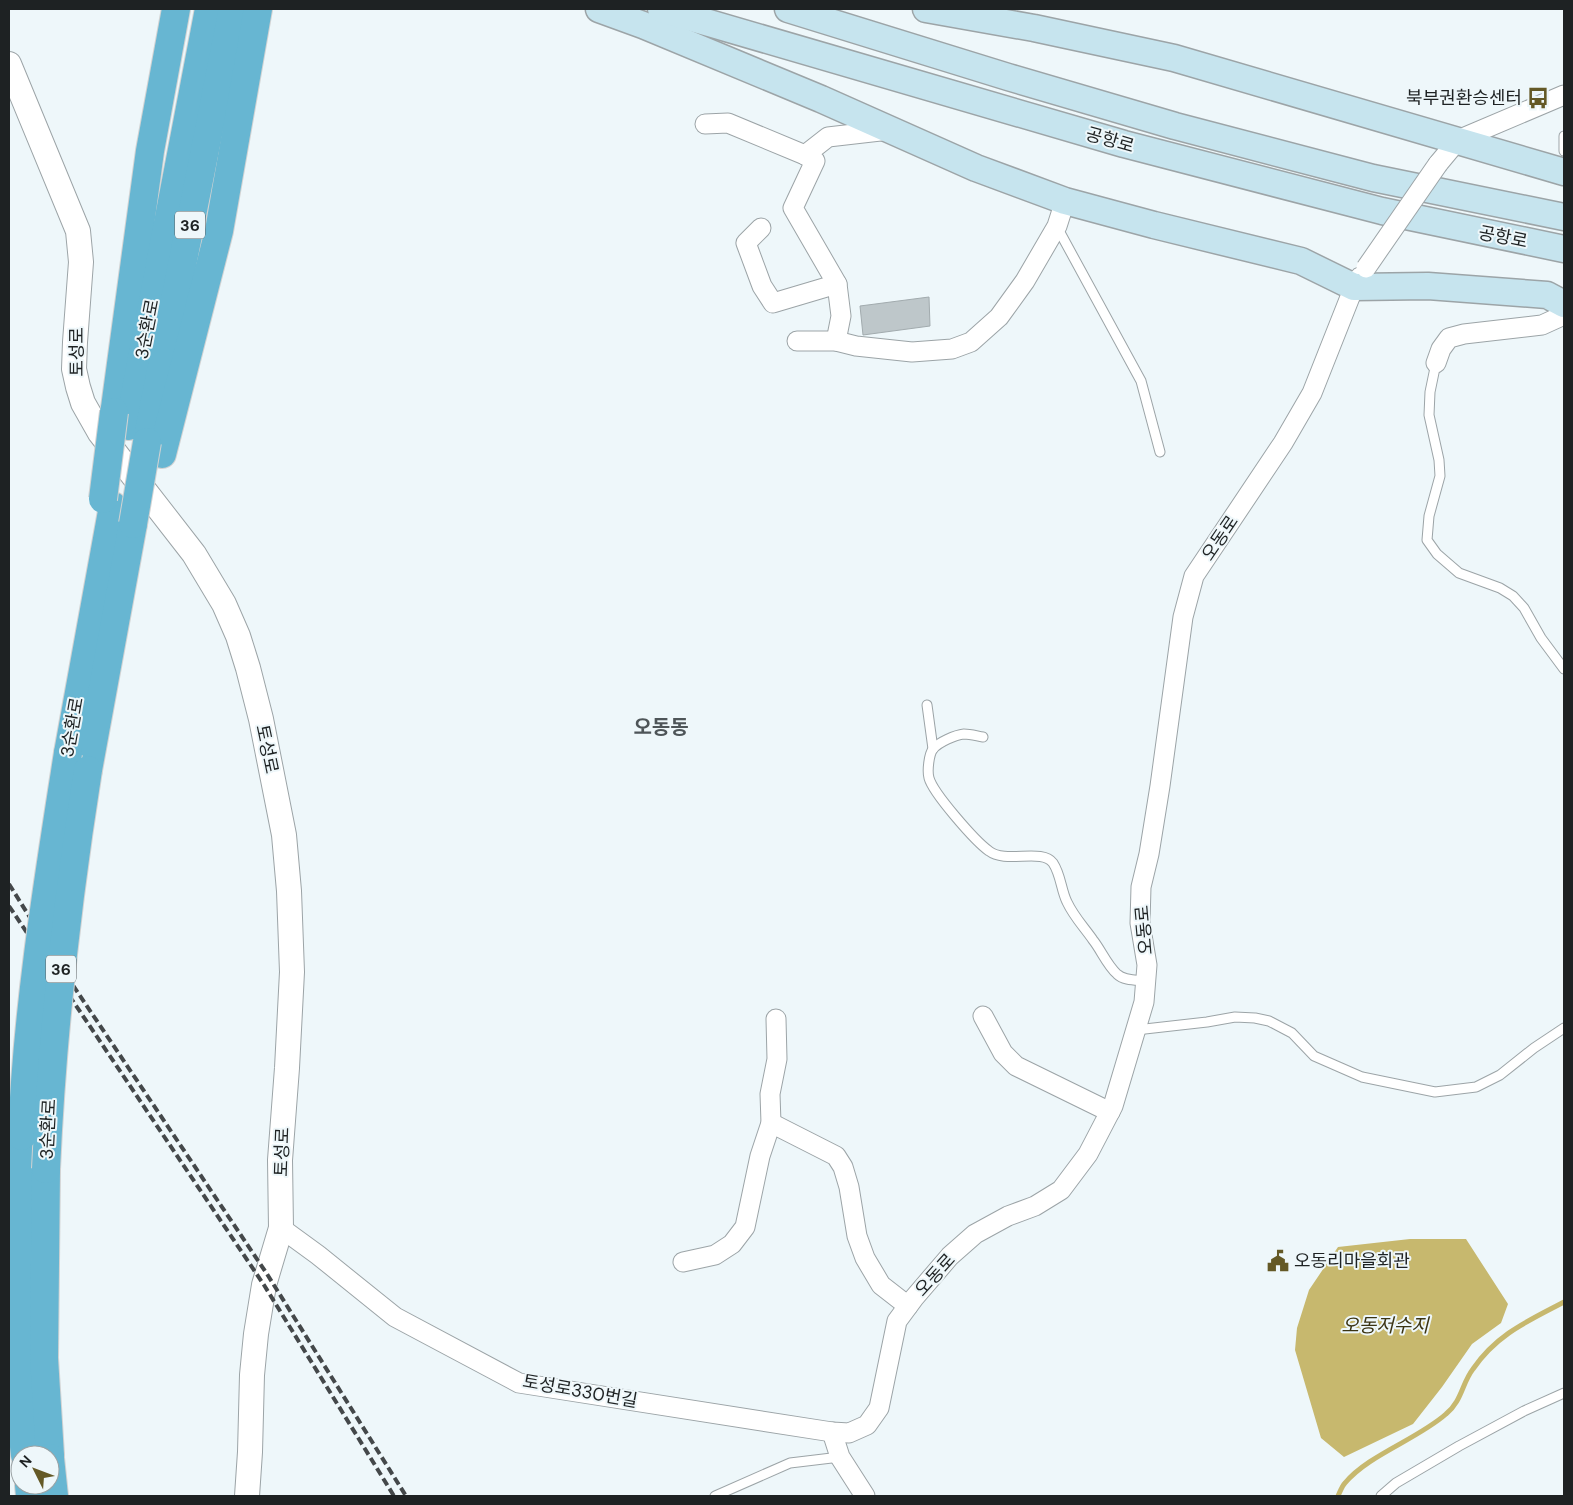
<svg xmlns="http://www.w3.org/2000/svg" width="1573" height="1505" font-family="'DM Sans','Noto Sans KR',sans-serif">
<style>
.water{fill:#c7b86e}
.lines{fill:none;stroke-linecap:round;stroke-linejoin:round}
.stream{stroke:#c7b86e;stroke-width:5}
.building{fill:#bec7ca;stroke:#a2abae}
.service-casing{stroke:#9ca4a7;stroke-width:11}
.minor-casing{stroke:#9ca4a7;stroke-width:21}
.tertiary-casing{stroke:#9ca4a7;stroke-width:26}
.secondary-casing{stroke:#9ca4a7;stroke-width:29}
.trunk-casing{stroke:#d2d3d3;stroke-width:30}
.service{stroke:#fff;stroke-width:9}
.minor{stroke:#fff;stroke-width:19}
.tertiary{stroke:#fff;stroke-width:24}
.secondary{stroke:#c6e4ee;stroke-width:26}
.trunk{stroke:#67b6d2;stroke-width:28}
.rail{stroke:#44484a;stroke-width:4;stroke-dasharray:8 4;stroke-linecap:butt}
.minor-bridge-casing{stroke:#9ca4a7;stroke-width:21;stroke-linecap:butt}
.trunk-bridge-casing{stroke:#d2d3d3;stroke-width:30;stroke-linecap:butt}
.minor-bridge{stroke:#fff;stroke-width:19}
.trunk-bridge{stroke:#67b6d2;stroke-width:28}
.labels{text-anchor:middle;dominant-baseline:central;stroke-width:4;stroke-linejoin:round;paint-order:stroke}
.shield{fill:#eef7fa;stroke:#5c6264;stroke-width:1}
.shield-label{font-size:16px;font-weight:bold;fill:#1e2223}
.poi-label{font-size:18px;fill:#1e2223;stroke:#eef7fa;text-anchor:end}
.street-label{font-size:18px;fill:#1e2223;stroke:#eef7fa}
.water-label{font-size:19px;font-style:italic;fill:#3a3312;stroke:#eef7fa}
.quarter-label{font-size:20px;font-weight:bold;fill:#4e5558;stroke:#eef7fa}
</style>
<rect width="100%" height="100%" fill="#eef7fa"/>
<polygon class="water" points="1410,1239 1466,1239 1508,1304 1501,1323 1472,1344 1442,1387 1413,1424 1344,1457 1321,1438 1295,1350 1297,1328 1309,1290 1338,1247"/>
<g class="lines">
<path class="stream" d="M1338,1496C1340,1492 1342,1486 1345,1483C1368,1455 1418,1439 1446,1414C1462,1401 1462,1383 1473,1369C1497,1334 1528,1321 1564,1302"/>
</g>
<polygon class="building" points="929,297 930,326 863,335 860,306"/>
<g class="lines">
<g class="service-casing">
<g id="service">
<polyline points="1564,136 1564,151"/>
<polyline points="1057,227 1141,381 1160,452"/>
<polyline points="1436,363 1430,392 1429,415 1439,460 1440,476 1429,516 1427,540 1437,554 1459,573 1500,588 1513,596 1524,608 1541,638 1564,669"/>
<polyline points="927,705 933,749"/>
<path d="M983,737C977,736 970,734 964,734C955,735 939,742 933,749C929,754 927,771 929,778C933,793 975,841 989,851C1006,864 1042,848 1053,863C1061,875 1061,890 1067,902C1074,917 1084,927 1093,940C1101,950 1107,965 1117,974C1124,981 1136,980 1145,981"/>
<polyline points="1136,1030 1207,1022 1235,1017 1255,1018 1269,1021 1292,1033 1314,1056 1362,1077 1435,1092 1476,1087 1500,1075 1534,1048 1564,1028"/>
<polyline points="715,1496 790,1463 840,1457"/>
<polyline points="1381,1496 1396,1483 1459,1446 1524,1411 1564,1393"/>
</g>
</g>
<g class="minor-casing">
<g id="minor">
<polyline points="705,124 728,123 805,155"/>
<polyline points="1438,164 1458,140 1564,95"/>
<polyline points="761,228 746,243 762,286 773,303 837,284"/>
<polyline points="797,341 836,341 856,346 912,352 952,349 971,342 999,317 1025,281 1057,226 1065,201"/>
<polyline points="836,341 841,316 837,284 793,208 815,161 805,155 828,137 889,130"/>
<polyline points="1436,363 1441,349 1449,338 1464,334 1542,325 1564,315"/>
<polyline points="983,1016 1003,1053 1016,1066 1110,1112"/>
<polyline points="771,1123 836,1156 843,1167 849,1187 857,1236 865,1258 881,1285 908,1306"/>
<polyline points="281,1228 318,1255 395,1317 519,1383 832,1432 849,1433 867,1425 879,1408 897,1321 914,1298 950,1256 975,1234 1008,1216 1035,1206 1061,1190 1088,1154 1113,1106 1144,1002 1147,965 1140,923 1141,887 1149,854 1160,786 1183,617 1194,576 1283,443 1312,393 1354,287 1360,277"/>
<polyline points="683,1262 715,1255 732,1244 745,1227 760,1156 771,1123 770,1094 777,1059 776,1019"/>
<polyline points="832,1432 840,1457 865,1496"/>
</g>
</g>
<g class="tertiary-casing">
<polyline id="tertiary" points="9,64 78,231 81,262 75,342 74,369 78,387 83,403 100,433 194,554 224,604 238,636 248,668 261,719 284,835 289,891 292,972 287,1068 280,1160 281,1228 264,1285 256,1334 252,1375 250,1452 247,1496"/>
</g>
<g class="secondary-casing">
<g id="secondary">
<polyline points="599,9 643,25 821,99 976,168 1065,201 1154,225 1301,261 1354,287 1428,286 1547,295 1564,304"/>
<polyline points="661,9 1124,144 1382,211 1564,249"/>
<polyline points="788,9 1008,77 1175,126 1373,178 1564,217"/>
<polyline points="926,9 1034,28 1174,58 1564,172"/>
</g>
</g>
<g class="trunk-casing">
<g id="trunk">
<polyline points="115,408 150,151 176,9"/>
<polyline points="129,426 209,9"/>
<polyline points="149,431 233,9"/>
<polyline points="162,454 219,231 258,9"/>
<polyline points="68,753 113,506"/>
<polyline points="88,770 133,524"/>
<path d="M22,1136C18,1242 12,1350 25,1455"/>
<polyline points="46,1169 44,1358 50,1455"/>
<polyline points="50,1458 54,1496"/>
<polyline points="29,1485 30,1496"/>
</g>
</g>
<use href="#service" class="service"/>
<use href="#minor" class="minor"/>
<use href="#tertiary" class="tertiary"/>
<use href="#secondary" class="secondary"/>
<use href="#trunk" class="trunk"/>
<g class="rail">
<polyline points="9,884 64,972 267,1274 406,1496"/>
<polyline points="9,906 264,1285 394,1496"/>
</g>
<g class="minor-bridge-casing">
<polyline id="minor-bridge" points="1366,268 1438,164"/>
</g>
<g class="trunk-bridge-casing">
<g id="trunk-bridge">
<polyline points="103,499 114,412"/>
<polyline points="133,524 147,442"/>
<path d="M22,1136C27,1008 48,880 68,753"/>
<path d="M46,1169C52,1035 67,902 88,770"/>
</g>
</g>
<use href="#minor-bridge" class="minor-bridge"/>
<use href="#trunk-bridge" class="trunk-bridge"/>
</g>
<defs>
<g id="bus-bare" transform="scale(1.725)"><path d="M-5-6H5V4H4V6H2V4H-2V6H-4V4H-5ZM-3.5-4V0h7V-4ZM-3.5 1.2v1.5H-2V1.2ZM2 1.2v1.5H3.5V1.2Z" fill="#645926" stroke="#eef7fa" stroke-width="2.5" paint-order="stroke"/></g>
<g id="civic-bare" transform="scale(1.725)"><path d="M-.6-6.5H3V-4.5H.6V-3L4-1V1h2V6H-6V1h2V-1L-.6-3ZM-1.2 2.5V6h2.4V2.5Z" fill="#645926" stroke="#eef7fa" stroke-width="2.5" paint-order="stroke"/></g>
</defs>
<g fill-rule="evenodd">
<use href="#bus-bare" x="1538" y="98"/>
<use href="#civic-bare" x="1278" y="1261"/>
</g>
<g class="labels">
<g class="shield">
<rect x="175" y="211.5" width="30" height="27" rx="4"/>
<rect x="46" y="955.5" width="30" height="27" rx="4"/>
</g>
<g class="shield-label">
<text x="190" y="225">36</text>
<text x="61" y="969">36</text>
</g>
<g class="poi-label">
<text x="1522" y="98">북부권환승센터</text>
<text x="1294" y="1261" text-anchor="start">오동리마을회관</text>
</g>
<g class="street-label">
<text transform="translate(1110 140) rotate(16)">공항로</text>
<text transform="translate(1503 237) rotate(11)">공항로</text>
<text transform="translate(147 329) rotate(-79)">3순환로</text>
<text transform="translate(77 352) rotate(-90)">토성로</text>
<text transform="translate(1220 538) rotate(-56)">오동로</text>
<text transform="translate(72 727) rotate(-80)">3순환로</text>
<text transform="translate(267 749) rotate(78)">토성로</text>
<text transform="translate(1144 930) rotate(-95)">오동로</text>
<text transform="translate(48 1129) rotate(-87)">3순환로</text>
<text transform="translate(282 1152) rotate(-88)">토성로</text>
<text transform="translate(935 1275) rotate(-48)">오동로</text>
<text transform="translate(580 1391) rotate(10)">토성로330번길</text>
</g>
<g class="water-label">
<text x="1385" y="1325">오동저수지</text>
</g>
<g class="quarter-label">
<text x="661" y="727">오동동</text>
</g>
</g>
<rect width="1573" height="1505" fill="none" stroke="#1e2223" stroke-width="20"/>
<g transform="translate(35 1470) rotate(312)"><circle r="24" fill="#eef7fa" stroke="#9ba2a4"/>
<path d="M0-4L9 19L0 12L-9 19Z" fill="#645926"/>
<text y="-8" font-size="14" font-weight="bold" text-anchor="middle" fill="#1e2223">N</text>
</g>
</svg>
